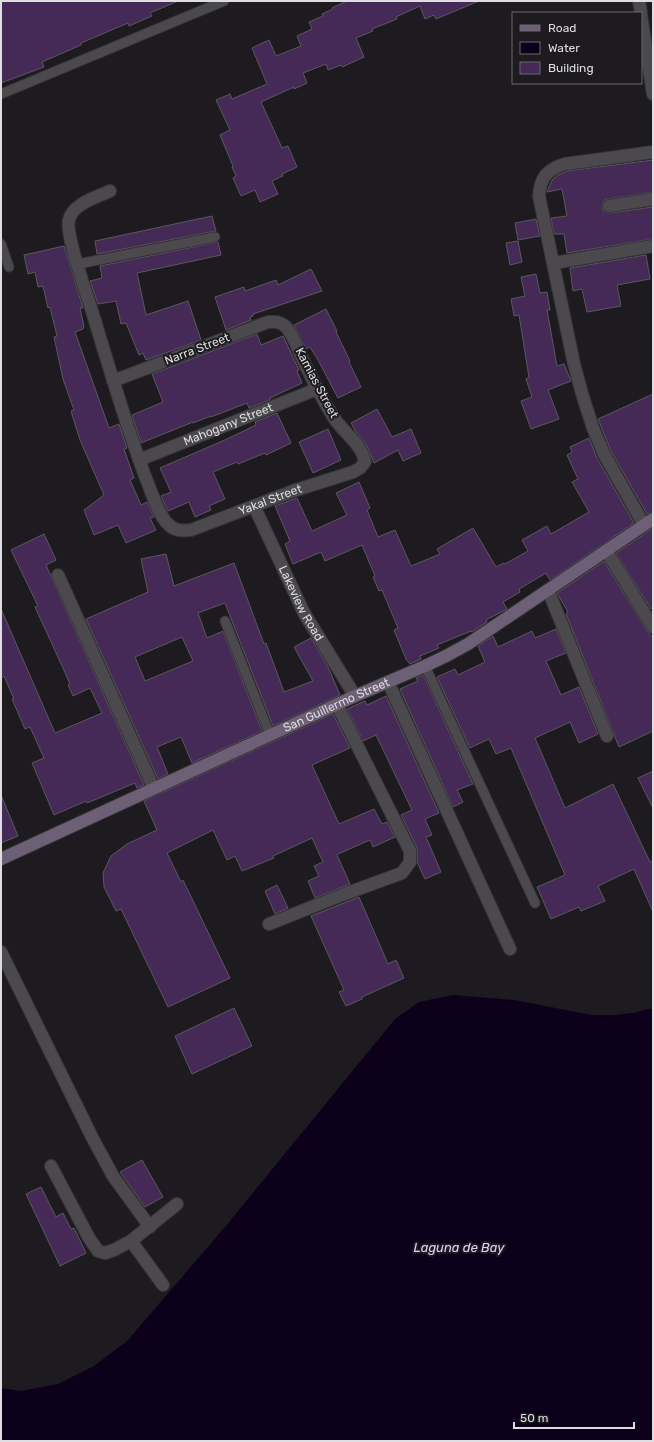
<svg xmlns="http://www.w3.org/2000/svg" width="654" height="1442" font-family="Rubik,sans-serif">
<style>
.water{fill:#0d001b}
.building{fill:#452a58;stroke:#5a585c;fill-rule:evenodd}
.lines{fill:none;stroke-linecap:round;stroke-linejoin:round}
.lane-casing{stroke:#363538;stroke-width:11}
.street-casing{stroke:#363538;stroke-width:14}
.secondary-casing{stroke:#363538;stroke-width:14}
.lane{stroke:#4b494d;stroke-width:9}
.street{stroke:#4b494d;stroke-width:12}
.secondary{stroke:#6c5f76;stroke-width:12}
.labels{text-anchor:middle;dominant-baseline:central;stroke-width:4;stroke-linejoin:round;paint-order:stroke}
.street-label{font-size:12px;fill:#dedddf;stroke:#1d1b1f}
.water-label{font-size:13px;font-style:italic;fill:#e6cdfc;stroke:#1d1b1f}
</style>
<rect width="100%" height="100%" fill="#1d1b1f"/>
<polygon class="water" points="453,995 514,1000 592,1015 614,1015 633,1013 653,1008 653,1441 1,1441 1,1388 21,1391 58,1384 94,1366 127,1341 225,1227 395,1019 419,1002"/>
<g class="building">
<polygon points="1,1 178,1 150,13 152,16 129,26 128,23 81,43 81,45 42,62 44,67 1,83"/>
<polygon points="347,1 479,1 436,19 434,15 425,19 420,6 396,17 397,19 372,29 373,31 356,38 364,57 342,67 341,65 328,70 326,64 303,73 307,83 294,89 294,87 261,102 282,148 288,146 297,167 282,174 283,176 272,181 278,194 260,202 255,190 241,196 233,178 236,176 232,167 233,166 220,135 230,130 216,100 230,94 232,99 267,84 252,48 269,40 276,56 301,46 297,36 312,29 309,22 323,16 322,14 333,9 332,8"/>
<polygon points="653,160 653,192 608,199 604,200 602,207 603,211 610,213 653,207 653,239 567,253 564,234 554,234 551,218 567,216 562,189 547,192 552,180 558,175 567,171"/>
<polygon points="212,216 216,231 97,254 95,241"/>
<polygon points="536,219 540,236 518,240 515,223"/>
<polygon points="518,241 522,262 510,265 506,243"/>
<polygon points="218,242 221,255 137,273 146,315 188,301 201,340 146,360 143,353 139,355 126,323 121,324 116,301 98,304 90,281 102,278 100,266"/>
<polygon points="64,246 83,308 80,308 84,327 83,328 83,329 75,332 109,428 119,424 127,448 124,449 134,478 130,480 141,505 147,502 154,517 150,518 156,530 126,543 118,525 94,535 84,510 104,495 80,440 71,411 74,410 63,379 54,337 57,336 50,307 48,308 43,286 38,287 35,272 28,274 24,255"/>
<polygon points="646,255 650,279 617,285 621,306 587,312 582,289 573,291 570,268"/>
<polygon points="311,269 322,291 253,314 253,316 250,317 251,320 226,330 215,297 244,287 245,291 276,280 278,285"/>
<polygon points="536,274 540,293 547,292 550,310 547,310 557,366 564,364 571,381 548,390 559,419 531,429 521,401 532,397 526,379 529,377 519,315 514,316 511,299 525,296 521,277"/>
<polygon points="326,309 337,331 336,332 350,361 349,362 361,387 338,398 318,360 310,347 306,349 294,325"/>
<polygon points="257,334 261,345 283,336 299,370 297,371 302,383 270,398 270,400 249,408 247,403 211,417 211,416 193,423 193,422 141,443 132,415 163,402 152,374"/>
<polygon points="653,394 653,512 647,514 611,451 598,419"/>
<polygon points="377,409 392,437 411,429 421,453 403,461 398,450 374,463 367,446 356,432 351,423"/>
<polygon points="277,413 291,443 266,455 265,453 238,464 237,462 213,472 225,499 209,506 211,510 195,517 189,502 168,511 161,496 171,492 160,468 227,439 256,425 255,422"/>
<polygon points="328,429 341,460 313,473 299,442"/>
<polygon points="589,438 597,458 634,523 550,580 546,573 519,589 520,592 503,602 507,609 486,620 487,622 472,632 471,631 437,645 439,648 420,656 421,659 410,664 406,659 394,630 398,628 382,590 379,591 373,577 375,576 362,545 325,561 321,552 293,564 285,544 290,541 275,506 297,498 312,531 347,515 336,493 359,482 370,508 367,510 378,537 395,530 411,566 440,554 437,549 473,528 496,567 504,563 505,564 528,551 522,540 547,526 551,534 589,512 572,482 578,479 567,455 572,452 570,447"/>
<polygon points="653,528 653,607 651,609 616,553"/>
<polygon points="44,534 56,560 46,565 144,785 137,788 135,783 87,803 86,801 54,815 32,763 44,758 30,727 25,729 12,699 14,699 4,676 1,678 1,609 55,733 102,713 90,688 73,696 68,685 70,684 63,668 35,607 38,606 11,550"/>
<path d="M166,554L174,586L234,563L264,644L266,643L284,692L313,681L294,647L311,638L328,667L340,695L273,726L225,603L198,613L207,638L223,631L262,731L192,763L181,737L157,747L168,774L158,779L86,619L148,592L141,559ZM182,637L193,661L145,681L135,657Z"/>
<polygon points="604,561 647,631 653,638 653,731 619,747 566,614 568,612 557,593"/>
<polygon points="556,629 566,653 546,661 561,695 579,687 598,734 579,743 570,722 535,738 565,808 613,784 650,862 653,860 653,912 634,869 598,886 605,901 581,911 579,907 551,919 537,887 565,875 511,748 496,754 489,739 470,748 437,677 455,669 458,675 485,662 478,646 493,636 498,647 532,631 535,638"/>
<polygon points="423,675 473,784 457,790 463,802 453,807 400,689 418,681 416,678"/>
<polygon points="386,696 439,813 425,819 432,835 426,837 441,872 425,879 417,862 417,848 401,815 412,810 376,735 363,741 347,709 365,701 367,705"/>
<polygon points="333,714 350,748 312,765 339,824 374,809 382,824 387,822 395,837 373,847 370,840 338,854 337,855 350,884 315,898 308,881 319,876 314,866 323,862 312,838 273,856 274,858 242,871 235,856 227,860 213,830 167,853 181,882 183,880 230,978 168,1007 121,909 116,911 104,887 103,873 111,856 127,844 157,830 144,801"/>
<polygon points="653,771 653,808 638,778"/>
<polygon points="1,795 18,836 1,843"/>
<polygon points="277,885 288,908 275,914 265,891"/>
<polygon points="359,897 388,964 396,960 404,978 362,997 362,999 346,1006 339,992 344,990 311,916"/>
<polygon points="234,1008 252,1046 192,1074 175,1036"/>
<polygon points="142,1160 163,1197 145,1207 120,1172"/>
<polygon points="41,1187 56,1217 63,1213 71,1229 74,1228 86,1253 60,1266 26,1194"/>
</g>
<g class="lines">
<g class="lane-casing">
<g id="lane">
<polyline points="1,94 224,1"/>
<polyline points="1,244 9,267"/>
<polyline points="78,264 215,237"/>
<polyline points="225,621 270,735"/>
<polyline points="425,666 535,903"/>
</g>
</g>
<g class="street-casing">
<g id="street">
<polyline points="639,1 641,13"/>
<polyline points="641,15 653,94"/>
<path id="s1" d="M110,191C97,197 72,204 69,220C65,235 87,294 92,311C109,367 125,422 145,476C151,490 157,512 167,523C174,531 181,531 191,530L293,491L353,472L360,468L365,462C362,444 344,433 334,418C322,399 312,379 302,358C298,349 294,337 287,328C282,322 275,321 268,322L113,381"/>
<polyline points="609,206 653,199"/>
<polyline points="554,263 653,246"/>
<path id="s2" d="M139,460L317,389"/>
<path id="s3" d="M254,506L304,613L355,696"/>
<path d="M644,525L604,454L593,428L583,397L574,364L539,196C540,177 548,169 565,164L653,152"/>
<polyline points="606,550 653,627"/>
<polyline points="58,575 154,789"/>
<polyline points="548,590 607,736"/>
<polyline points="388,682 510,949"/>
<polyline points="269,924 342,895 402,873 410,862 410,851 337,705"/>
<polyline points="1,952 93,1139 113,1176 150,1227"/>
<polyline points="51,1166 89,1238 98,1251 105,1253 114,1250 131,1241 177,1204"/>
<polyline points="131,1241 163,1285"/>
</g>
</g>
<g class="secondary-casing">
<g id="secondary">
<path id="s4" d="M1,859L355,696L425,666L446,656L468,644L653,519"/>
</g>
</g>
<use href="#lane" class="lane"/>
<use href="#street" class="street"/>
<use href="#secondary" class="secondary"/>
</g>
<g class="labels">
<g class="street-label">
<text transform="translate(197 349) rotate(-21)">Narra Street</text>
<text transform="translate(317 383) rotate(62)">Kamias Street</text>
<text stroke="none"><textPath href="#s2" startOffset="96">Mahogany Street</textPath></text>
<text stroke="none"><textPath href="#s1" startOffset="483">Yakal Street</textPath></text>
<text stroke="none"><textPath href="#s3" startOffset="108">Lakeview Road</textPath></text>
<text stroke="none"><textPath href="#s4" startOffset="369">San Guillermo Street</textPath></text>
</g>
<g class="water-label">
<text x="459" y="1247">Laguna de Bay</text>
</g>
</g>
<rect width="654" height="1442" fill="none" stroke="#dedddf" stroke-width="4"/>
<rect x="512" y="12" width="130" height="72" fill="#1d1b1f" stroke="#6a696c"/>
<rect x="520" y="25" width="20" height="6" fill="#6c5f76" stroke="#6a696c"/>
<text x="548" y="32" font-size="12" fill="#dedddf">Road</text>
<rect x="520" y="42" width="20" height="12" fill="#0d001b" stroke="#6a696c"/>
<text x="548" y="52" font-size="12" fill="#dedddf">Water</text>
<rect x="520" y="62" width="20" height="12" fill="#452a58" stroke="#6a696c"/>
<text x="548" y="72" font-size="12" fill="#dedddf">Building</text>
<path d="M514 1422v6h120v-6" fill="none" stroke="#dedddf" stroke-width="2"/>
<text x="520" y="1422" font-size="12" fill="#dedddf" stroke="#1d1b1f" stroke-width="3" paint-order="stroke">50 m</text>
</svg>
